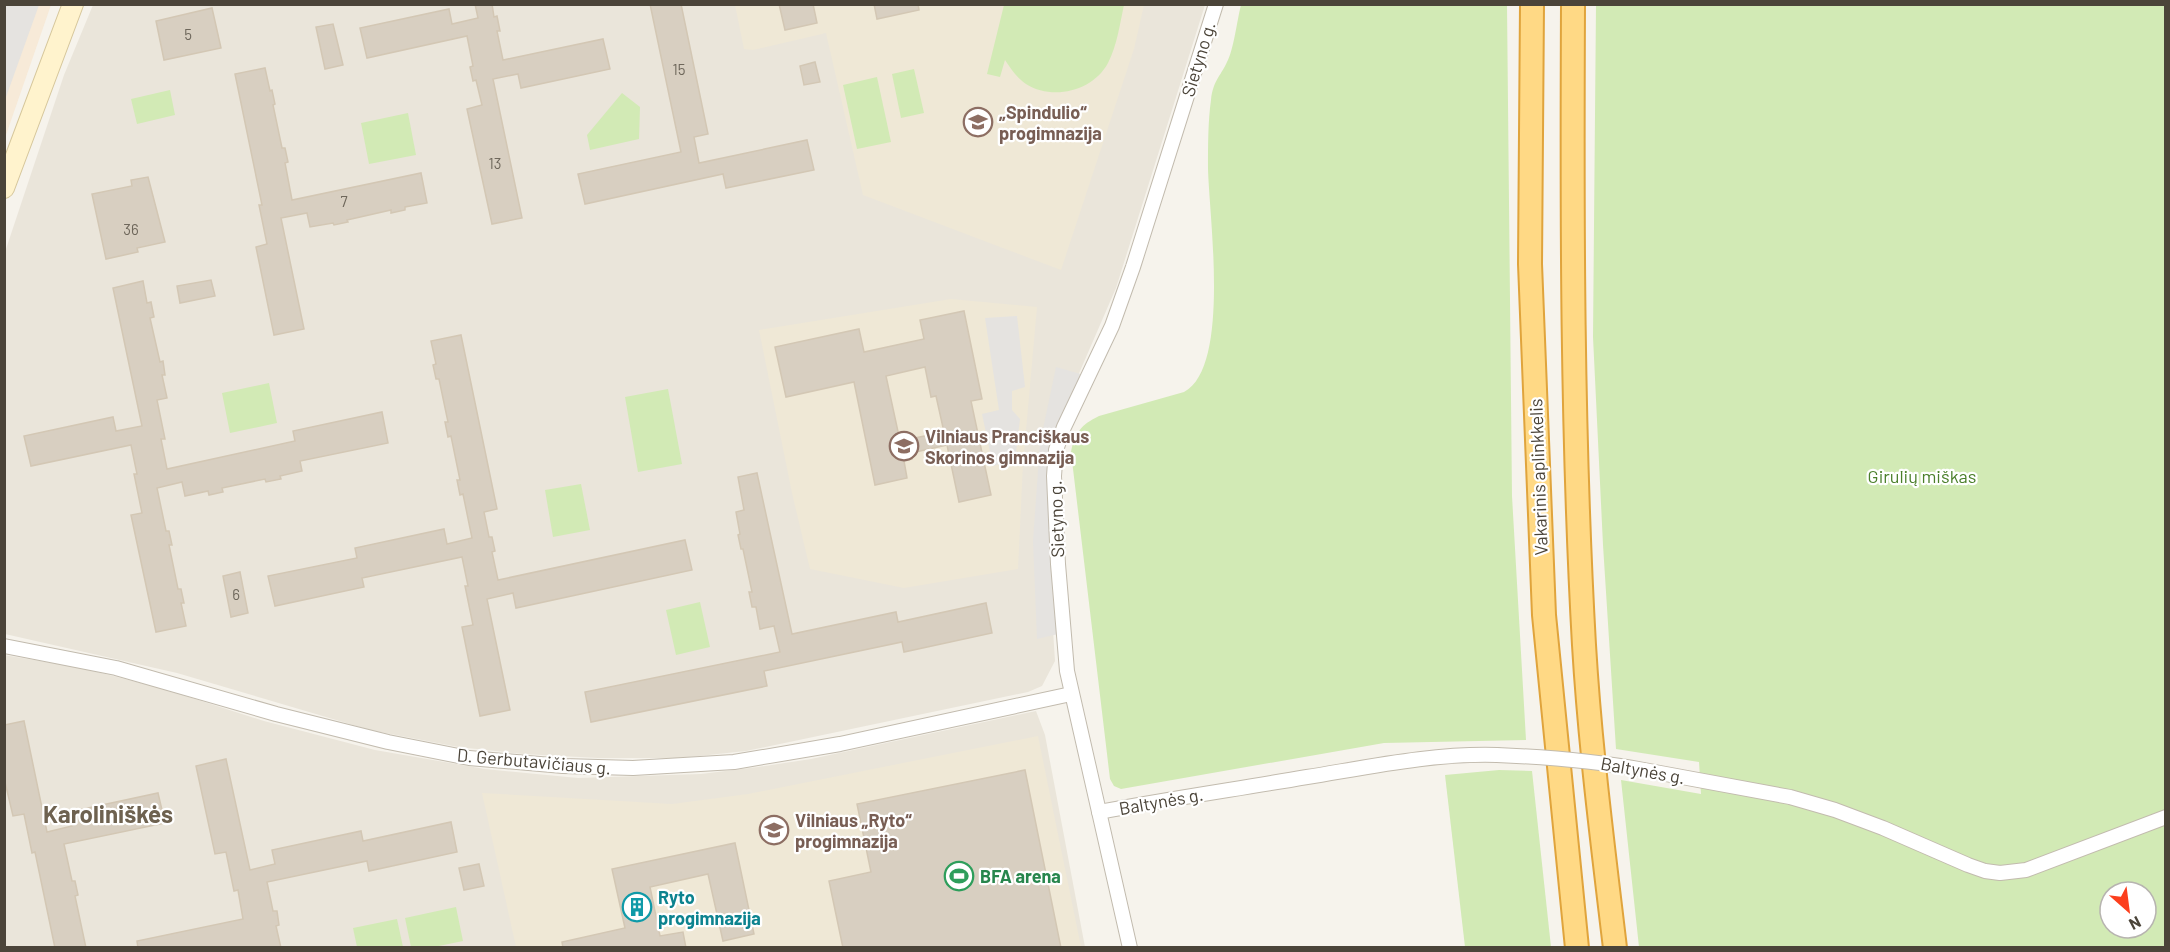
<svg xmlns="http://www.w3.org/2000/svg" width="2170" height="952" font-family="Barlow,sans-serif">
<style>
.residential{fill:#eae5da}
.commercial{fill:#f7ead8}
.education{fill:#efe8d6}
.green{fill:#d2eab5;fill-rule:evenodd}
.parking{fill:#e5e3e0}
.building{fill:#d8cfc1;stroke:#d3c7b4;stroke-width:1.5;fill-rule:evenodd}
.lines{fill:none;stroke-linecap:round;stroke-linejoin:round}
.minor-casing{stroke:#c2bbae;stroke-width:16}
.secondary-casing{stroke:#d6c79b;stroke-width:22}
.trunk-casing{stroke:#e0a43c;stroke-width:26}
.minor{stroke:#fff;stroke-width:14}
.secondary{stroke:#fff3cd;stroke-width:20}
.trunk{stroke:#ffd985;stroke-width:22}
.minor-bridge-casing{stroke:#c2bbae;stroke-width:16;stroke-linecap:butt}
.minor-bridge{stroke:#fff;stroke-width:14}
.labels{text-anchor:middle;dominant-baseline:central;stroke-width:4.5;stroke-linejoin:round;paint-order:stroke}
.number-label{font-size:15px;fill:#6e675b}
.street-label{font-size:18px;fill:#4b4439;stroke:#fff}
.education-label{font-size:18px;font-weight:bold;fill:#785e54;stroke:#fff;text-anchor:start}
.park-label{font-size:18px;fill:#4a7f2a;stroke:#fff}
.leisure-label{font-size:18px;font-weight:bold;fill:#27864d;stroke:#fff;text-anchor:start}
.culture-label{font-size:18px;font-weight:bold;fill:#0d838f;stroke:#fff;text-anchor:start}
.district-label{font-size:24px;font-weight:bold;fill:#6e6250;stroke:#fff}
</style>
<rect width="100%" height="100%" fill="#f6f3ec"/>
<g class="residential">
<polygon points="93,5 1205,5 1116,288 1077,378 1045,504 1055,661 1042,686 1028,692 746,751 680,758 598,758 523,754 458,747 370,730 177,673 5,634 5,252 64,75"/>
<polygon points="4,655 82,668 164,689 264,721 375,750 485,769 578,778 701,774 758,767 811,759 1036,711 1045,735 1085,947 5,947"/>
</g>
<polygon class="commercial" points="5,5 51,5 5,138"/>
<g class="education">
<polygon points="735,5 1144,5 1134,49 1061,270 863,195 826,33 753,50 744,49"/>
<polygon points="951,299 1037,307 1023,464 1018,569 904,588 810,569 792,493 759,330"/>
<polygon points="1038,736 1081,947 516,947 482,793 672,804 748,794"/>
</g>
<g class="green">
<path d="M1004,5V4L1124,5C1120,23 1117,46 1108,63C1093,91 1053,101 1026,84C1017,78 1011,69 1005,60L1000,77L987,74Z"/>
<path d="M1241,5H1507L1512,496L1526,740L1384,743L1121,789L1114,786L1110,779L1071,452C1075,432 1081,425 1099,416L1184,392C1231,367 1209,216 1208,168C1208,146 1208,121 1211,100C1213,81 1220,77 1227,62C1234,49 1237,20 1241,5Z"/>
<path d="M1596,5H2165V947H1639L1621,780L1701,794L1699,762L1616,749L1603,545L1593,337ZM2110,892H2146V928H2110Z"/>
<polygon points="914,69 924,113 901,118 892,74"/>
<polygon points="877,77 891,142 857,149 843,85"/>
<polygon points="170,90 175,115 137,124 131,99"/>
<polygon points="622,93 640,107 639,139 590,150 587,135"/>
<polygon points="408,113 416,155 369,164 361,123"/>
<polygon points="269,383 277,423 230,433 222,393"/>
<polygon points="668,389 682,464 638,472 625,397"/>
<polygon points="581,484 590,530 553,537 545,490"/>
<polygon points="700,602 710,647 676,655 666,610"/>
<polygon points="1499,770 1532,771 1551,947 1465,947 1445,775"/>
<polygon points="456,907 463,941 434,947 411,947 405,918"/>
<polygon points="397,919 403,947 357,947 353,928"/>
</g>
<g class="parking">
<polygon points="5,5 39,5 5,100 4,6"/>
<polygon points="1017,316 1025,387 1012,391 1012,410 1020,419 1015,460 993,466 982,414 999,410 985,318"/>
<polygon points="1056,367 1084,375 1051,464 1049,527 1058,634 1037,639 1033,541 1040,443"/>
</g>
<g class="building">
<polygon points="475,4 492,4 494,17 497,16 500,31 497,31 503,60 603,39 610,69 521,88 518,74 493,79 522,218 492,224 467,109 482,105 476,80 473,81 470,67 473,66 467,36 367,58 360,28 449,9 452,24 478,18"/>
<polygon points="650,4 681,4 708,134 694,137 699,163 807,140 814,170 726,188 723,174 585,204 578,174 681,152"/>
<polygon points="779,4 813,4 817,23 785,30"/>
<polygon points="874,4 918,4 919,10 877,19"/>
<polygon points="212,8 221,48 164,60 156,21"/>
<polygon points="333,24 343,65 325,69 316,27"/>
<polygon points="815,62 820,82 804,85 800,66"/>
<polygon points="265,68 270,91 272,90 275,104 273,105 282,148 285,148 288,162 285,163 292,200 421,173 427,203 405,207 405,210 391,213 391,210 347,220 348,222 334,225 333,223 310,227 307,213 281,218 304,329 274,335 256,247 267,244 259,205 262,205 235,74"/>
<polygon points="148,177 165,242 137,248 138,252 106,259 92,194 132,186 131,180"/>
<polygon points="211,280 215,296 180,303 177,286"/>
<polygon points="143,281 147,303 151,302 154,317 150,318 160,362 163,361 165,375 162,375 167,398 157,400 165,439 161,439 167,469 295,441 293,431 382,412 388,443 300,461 302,471 280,476 281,479 266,482 265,479 222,488 223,492 209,495 208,491 185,496 182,482 157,488 166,531 169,531 172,545 169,545 178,589 181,589 184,603 181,603 186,626 156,632 131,515 142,513 134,474 137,474 131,445 31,466 24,436 113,417 116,431 142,426 113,288"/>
<path d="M964,311L982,399L971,401L991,495L959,502L947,445L911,453L912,459L904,461L907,478L875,485L854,382L786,397L775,347L859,329L864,352L924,339L920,320ZM925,367L931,397L936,396L944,432L900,441L886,376Z"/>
<polygon points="461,335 497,509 484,512 489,537 492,537 495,551 492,552 498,580 685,540 692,570 516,608 513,593 487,599 510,710 480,716 462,627 473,625 465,586 468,586 462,557 362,578 364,587 275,606 268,576 357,558 355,548 444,529 447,544 472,538 463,494 460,495 457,480 460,480 451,436 448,437 445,422 448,422 439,379 436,379 433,365 436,364 431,341"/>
<polygon points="757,473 792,634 896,612 898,622 986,603 992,633 904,652 902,642 764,671 767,686 591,722 585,692 780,652 774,626 760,629 756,607 752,607 749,592 752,592 743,549 741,549 738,535 740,534 736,512 744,510 738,477"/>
<polygon points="240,572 248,613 231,617 223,576"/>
<polygon points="24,721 47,832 72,826 69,812 158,793 165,823 64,844 72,881 75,881 78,895 75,896 86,948 55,948 35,852 32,853 24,814 13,816 4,778 4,725"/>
<polygon points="226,759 250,870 275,864 272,850 361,831 363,841 451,822 457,852 369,871 367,861 267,882 273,911 277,911 279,925 276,926 281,948 138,948 137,941 243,919 238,890 234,891 226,852 215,854 196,766"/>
<polygon points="1025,770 1061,948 843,948 829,881 871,872 857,804"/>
<polygon points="735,843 754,934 723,941 708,874 650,887 660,936 683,932 686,948 563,948 562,942 625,928 612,869"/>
<polygon points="479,864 484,886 464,890 459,868"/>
</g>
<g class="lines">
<g class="minor-casing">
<g id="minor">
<polyline points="4,646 116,668 276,714 388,742 469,758 563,766 633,768 734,762 840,744 1071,694"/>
<polyline points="1644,770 1790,797 1835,810 1883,828 1968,865 1985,871 2000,873 2026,870 2166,817"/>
<path d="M1099,812C1168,799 1237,789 1307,777C1369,767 1434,753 1497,755"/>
<polyline points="1130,948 1067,671 1058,564 1054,476 1056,450 1064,427 1112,326 1133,267 1216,4"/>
</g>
</g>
<g class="secondary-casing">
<polyline id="secondary" points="4,188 73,4"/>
</g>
<g class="trunk-casing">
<g id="trunk">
<polyline points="1532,4 1530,264 1544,615 1577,948"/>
<path d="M1573,4C1572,218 1572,432 1584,645C1590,746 1603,847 1615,948"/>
</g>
</g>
<use href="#minor" class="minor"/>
<use href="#secondary" class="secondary"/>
<use href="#trunk" class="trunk"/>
<g class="minor-bridge-casing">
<path id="minor-bridge" d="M1497,755C1547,757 1595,761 1644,770"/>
</g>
<use href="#minor-bridge" class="minor-bridge"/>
</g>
<defs>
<g id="school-ring" transform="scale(1.5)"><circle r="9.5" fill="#fff" stroke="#8d6e63" stroke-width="1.5"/><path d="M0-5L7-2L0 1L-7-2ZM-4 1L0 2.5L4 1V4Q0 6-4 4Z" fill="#8d6e63"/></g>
<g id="stadium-ring" transform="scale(1.5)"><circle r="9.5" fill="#fff" stroke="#2e9e5b" stroke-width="1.5"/><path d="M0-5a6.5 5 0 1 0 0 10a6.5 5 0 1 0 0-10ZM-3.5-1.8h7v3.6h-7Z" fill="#2e9e5b"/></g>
<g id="building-ring" transform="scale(1.5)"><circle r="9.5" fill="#fff" stroke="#0f9aa8" stroke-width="1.5"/><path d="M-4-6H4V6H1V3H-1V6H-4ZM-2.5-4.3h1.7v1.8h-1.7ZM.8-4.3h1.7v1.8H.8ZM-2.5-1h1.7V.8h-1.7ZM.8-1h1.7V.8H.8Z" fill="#0f9aa8"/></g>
</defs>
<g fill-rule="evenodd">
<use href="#school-ring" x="978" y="122"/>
<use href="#school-ring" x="904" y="446"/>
<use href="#school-ring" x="774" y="830"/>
<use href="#stadium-ring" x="959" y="876"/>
<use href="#building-ring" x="637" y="907"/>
</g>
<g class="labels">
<g class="number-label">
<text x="188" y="34">5</text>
<text x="679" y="69">15</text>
<text x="495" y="163">13</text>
<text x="344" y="201">7</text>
<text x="131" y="229">36</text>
<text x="236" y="594">6</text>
</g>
<g class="street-label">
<text transform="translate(1198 59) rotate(-73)">Sietyno g.</text>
<text transform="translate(1538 477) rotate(-92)">Vakarinis aplinkkelis</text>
<text transform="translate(1056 519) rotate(-92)">Sietyno g.</text>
<text transform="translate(534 761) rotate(5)">D. Gerbutavičiaus g.</text>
<text transform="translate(1643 770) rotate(10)">Baltynės g.</text>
<text transform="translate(1161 801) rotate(-10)">Baltynės g.</text>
</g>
<g class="education-label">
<text x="999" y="112">„Spindulio“<tspan x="999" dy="21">progimnazija</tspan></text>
<text x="925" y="436">Vilniaus Pranciškaus<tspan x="925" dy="21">Skorinos gimnazija</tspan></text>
<text x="795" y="820">Vilniaus „Ryto“<tspan x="795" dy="21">progimnazija</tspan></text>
</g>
<g class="park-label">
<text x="1922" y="476">Girulių miškas</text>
</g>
<g class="leisure-label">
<text x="980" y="876">BFA arena</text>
</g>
<g class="culture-label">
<text x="658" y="897">Ryto<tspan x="658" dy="21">progimnazija</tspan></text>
</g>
<g class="district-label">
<text x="108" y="813">Karoliniškės</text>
</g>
</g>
<rect width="2170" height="952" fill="none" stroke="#4b4439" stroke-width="12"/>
<g transform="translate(2128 910) rotate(152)"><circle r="28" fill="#ffffff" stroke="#b7b4b0" stroke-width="1.5"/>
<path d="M0-4.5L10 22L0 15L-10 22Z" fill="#fc3f1d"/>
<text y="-9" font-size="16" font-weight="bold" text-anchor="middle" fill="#4b4439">N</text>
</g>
</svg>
